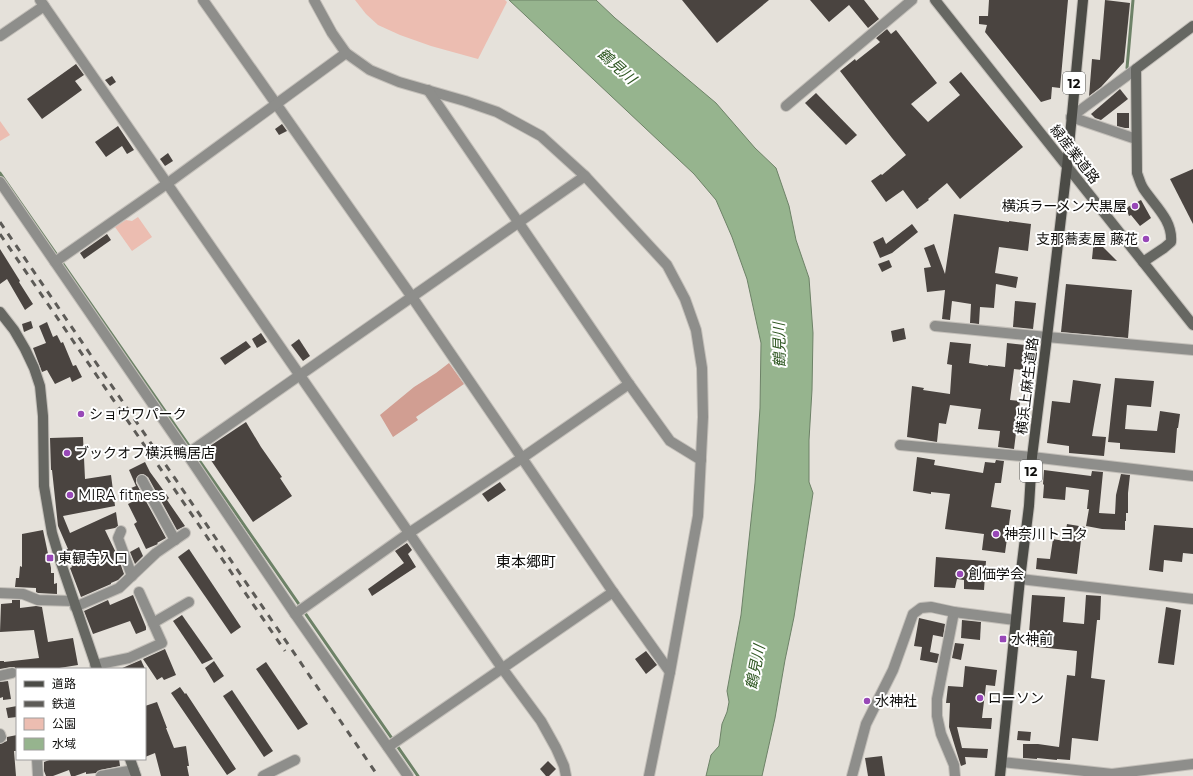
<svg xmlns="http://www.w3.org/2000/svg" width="1193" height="776" font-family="Montserrat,'Noto Sans JP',sans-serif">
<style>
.green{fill:#ecbdb1}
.forest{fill:#d19e92}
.water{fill:#96b48e;stroke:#6d8267}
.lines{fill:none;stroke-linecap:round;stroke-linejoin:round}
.stream{stroke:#6d8267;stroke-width:3}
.building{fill:#4a4440}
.street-casing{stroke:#c3bfb9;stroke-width:12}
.secondary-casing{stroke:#c3bfb9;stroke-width:12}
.primary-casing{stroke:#c3bfb9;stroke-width:12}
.street{stroke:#8e8e8b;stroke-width:10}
.secondary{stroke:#666762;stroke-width:10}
.primary{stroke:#4b4b46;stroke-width:10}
.rail{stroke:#5d5b57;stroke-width:3;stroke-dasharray:7 7;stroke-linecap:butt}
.poi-dot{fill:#9848b7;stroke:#fff;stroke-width:1.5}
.labels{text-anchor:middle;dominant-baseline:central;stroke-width:4;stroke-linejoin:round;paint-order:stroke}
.shield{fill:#fff;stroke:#565654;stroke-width:1}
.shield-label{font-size:13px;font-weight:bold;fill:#0e0d0b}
.street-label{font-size:14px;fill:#0e0d0b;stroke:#fff}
.poi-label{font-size:14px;fill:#0e0d0b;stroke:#fff;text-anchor:start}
.water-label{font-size:15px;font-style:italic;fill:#305823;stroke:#fff}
.neighbourhood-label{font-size:15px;fill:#0e0d0b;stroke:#fff}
</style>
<rect width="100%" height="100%" fill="#e5e1da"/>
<g class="green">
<polygon points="355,0 505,0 507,2 478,59 431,46 400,35 378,25 366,14"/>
<polygon points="0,121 10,135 0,141"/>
<polygon points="138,217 152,237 132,251 115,227 126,220 132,221"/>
</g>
<polygon class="forest" points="449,363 464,384 416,417 418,420 393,437 380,415 414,387 436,373"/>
<polygon class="water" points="509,0 596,0 615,18 716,103 755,148 776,168 789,206 796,240 809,278 813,333 812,390 809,440 809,482 813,493 794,617 785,660 775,718 762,776 706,776 711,755 719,746 722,724 727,712 729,702 727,691 741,615 755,483 760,408 761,343 747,279 732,237 716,200 694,174"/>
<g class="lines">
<g class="stream">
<polyline points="1127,68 1133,0"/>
<polyline points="0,173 418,776"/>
</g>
</g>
<g class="building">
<polygon points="682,0 769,0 717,43"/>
<polygon points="810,0 864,0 879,19 868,28 849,5 829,22"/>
<polygon points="989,0 1068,0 1060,88 1052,87 1051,99 1041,102 985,32 987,25 979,24 979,16 988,16"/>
<polygon points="1105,0 1130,3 1124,62 1101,87 1089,96 1092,59 1100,60"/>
<polygon points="887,29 891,34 896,30 937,83 911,104 928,122 960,95 949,82 961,72 1023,147 960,199 947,183 928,199 929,200 917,209 903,190 886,202 871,181 881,174 882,175 906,155 892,138 840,71 855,59 856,61 880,42 876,38"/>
<polygon points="76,64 84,75 75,81 82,90 42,119 27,99"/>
<polygon points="112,76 116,82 110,86 105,80"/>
<polygon points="1120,89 1128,99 1101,120 1095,118 1091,114"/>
<polygon points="816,93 857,135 846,145 805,103"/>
<polygon points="1117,113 1129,113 1129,128 1125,128 1117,126"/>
<polygon points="282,124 287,131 279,135 275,129"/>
<polygon points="118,126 134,150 127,154 122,146 106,157 95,142"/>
<polygon points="168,153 173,161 165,166 160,159"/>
<polygon points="1193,169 1193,224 1170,179"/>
<polygon points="1141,200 1151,218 1140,226 1131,215 1129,216 1126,208"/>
<polygon points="954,214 1009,222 1009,221 1031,224 1028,251 999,247 995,273 1018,277 1016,288 996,284 994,308 980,307 979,324 970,323 971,304 952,301 950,320 942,319 945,290 927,292 924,268 931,267 924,248 934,244 945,274"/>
<polygon points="912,224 918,232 892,253 880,258 873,242 883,237 886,244"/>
<polygon points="107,234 111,240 84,259 80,253"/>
<polygon points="1094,238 1117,261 1092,259"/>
<polygon points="0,249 20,281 19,282 33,304 25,310 7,279 0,284"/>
<polygon points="889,260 892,267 882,272 878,264"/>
<polygon points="1066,284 1132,290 1128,338 1061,332"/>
<polygon points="1015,301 1036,303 1033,329 1013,327"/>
<polygon points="31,321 33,328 24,332 22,324"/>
<polygon points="47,322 53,337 57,335 61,343 63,342 73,366 76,365 82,377 72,382 70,377 55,384 47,370 42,372 33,348 46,343 39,326"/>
<polygon points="904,328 906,339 893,342 891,331"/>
<polygon points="261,333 267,342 257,348 252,339"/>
<polygon points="299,339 310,356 303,361 291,345"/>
<polygon points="246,341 251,347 225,365 220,358"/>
<polygon points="950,342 971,344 969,363 988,366 988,365 1005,367 1007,343 1025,345 1023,370 1014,369 1010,400 1020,401 1014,449 998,447 1000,431 978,429 981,409 950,405 946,424 939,423 937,442 907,437 912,386 924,388 923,390 950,394 952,365 947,364"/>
<polygon points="1115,378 1154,381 1151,407 1127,405 1125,429 1157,431 1160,411 1180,414 1178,428 1177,428 1175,453 1120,449 1120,443 1108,442"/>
<polygon points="1073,380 1101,384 1092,436 1106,437 1104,456 1069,453 1069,446 1047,443 1052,401 1070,403"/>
<polygon points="246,422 261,447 282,477 280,478 292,496 253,522 204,450"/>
<polygon points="83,437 85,479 111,475 115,506 63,516 70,533 116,512 118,526 115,528 105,530 118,557 124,574 118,580 111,583 111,584 81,597 70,568 72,567 64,550 68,549 58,526 52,470 51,470 50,438"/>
<polygon points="917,457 935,460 934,465 983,473 985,462 995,463 996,460 1004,461 1001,483 995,483 991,507 1011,510 1005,553 982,550 984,534 945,529 950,494 931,492 931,494 913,491"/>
<polygon points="145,462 150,472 169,498 167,500 185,526 177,530 148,477 143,474 139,475 136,479 136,483 166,538 157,543 158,544 146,549 134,524 137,522 128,504 136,500 131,488 136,486 129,470"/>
<polygon points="1044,470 1091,476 1092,471 1103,472 1099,513 1115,514 1116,495 1121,474 1130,475 1128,493 1128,513 1126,513 1126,521 1125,521 1125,530 1102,529 1086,526 1089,509 1087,509 1089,490 1066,487 1065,500 1043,498 1044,485 1043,484"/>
<polygon points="500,482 506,490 488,502 482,494"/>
<polygon points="1067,524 1085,527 1083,540 1081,540 1077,574 1036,569 1037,558 1050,559 1053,539 1064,541"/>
<polygon points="1154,525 1193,528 1193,554 1183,553 1182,562 1164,560 1163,572 1149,570"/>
<polygon points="43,530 51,568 51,573 54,573 54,584 57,583 57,594 38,593 36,592 36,588 15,587 16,578 19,578 20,566 22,567 22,534"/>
<polygon points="407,543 412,550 408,554 416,567 372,596 368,589 404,563 395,551"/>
<polygon points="139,547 143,556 135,564 130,552"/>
<polygon points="189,549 241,627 231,634 178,557"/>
<polygon points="936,557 986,561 984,590 964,589 964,580 957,579 955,588 934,587"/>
<polygon points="133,595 146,627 146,630 136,634 130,621 93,634 84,611 108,600 110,605"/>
<polygon points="1032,595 1065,597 1063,622 1084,624 1086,595 1101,596 1100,620 1097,620 1091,678 1105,680 1098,741 1072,738 1070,760 1057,759 1057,760 1037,758 1037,759 1023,758 1023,744 1038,744 1059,747 1067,675 1075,676 1077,651 1028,646"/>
<polygon points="12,600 20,600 20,608 36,606 42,607 48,642 73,638 78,665 53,669 17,669 14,667 11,667 0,669 0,661 4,661 4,662 39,658 34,630 0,632 1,604 12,603"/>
<polygon points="1166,607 1181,610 1174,665 1158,663"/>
<polygon points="182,615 213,659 202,664 173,621"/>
<polygon points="919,618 945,624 943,637 933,635 930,652 939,654 937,663 920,660 922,647 914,646"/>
<polygon points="962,620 981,622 980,640 961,638"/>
<polygon points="955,643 964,644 961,660 952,658"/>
<polygon points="165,649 176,675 164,680 162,677 157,680 143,659"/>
<polygon points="646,651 657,665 646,674 635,659"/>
<polygon points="141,660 145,669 120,669"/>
<polygon points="214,661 224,676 214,683 205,668"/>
<polygon points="266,662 308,724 298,730 256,669"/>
<polygon points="965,666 997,670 995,686 986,685 982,718 992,718 991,729 957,727 962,748 988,749 987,758 965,757 966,764 961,766 949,727 950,703 946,703 948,686 963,687"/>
<polygon points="8,681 11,699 3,700 3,697 0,698 0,682"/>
<polygon points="180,687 185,694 186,693 236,769 227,775 171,693"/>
<polygon points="232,690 273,751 264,757 223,696"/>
<polygon points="157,702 167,728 166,728 174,748 186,746 189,766 187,766 189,776 161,776 155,753 145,757 145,706"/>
<polygon points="17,706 17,717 8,718 6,708"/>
<polygon points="1018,731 1031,732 1030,741 1017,740"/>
<polygon points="17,735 17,751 14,751 16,776 0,776 0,744 7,741 7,737"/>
<polygon points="882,756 885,776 868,776 865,758"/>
<polygon points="52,759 119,759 120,766 100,770 96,773 86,774 86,772 75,776 71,776 69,770 53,776 46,776 44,771 44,762"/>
<polygon points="548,761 556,769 549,776 546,776 540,769"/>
</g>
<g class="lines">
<g class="street-casing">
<g id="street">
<polyline points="40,0 409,533 502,668 541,721 556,748 564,766 566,776"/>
<polyline points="203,0 412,297 522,458 613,592 670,672"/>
<polyline points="314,0 332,33 346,53 370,70 399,82 465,101 497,112 541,136 585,176 667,265 685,299 696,330 702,368 703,417 698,516 670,672 649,776"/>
<polyline points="0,36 44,6"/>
<polyline points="428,90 629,384 670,441 701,460"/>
<polyline points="786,106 912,0"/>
<polyline points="1071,117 1136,69"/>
<polyline points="1071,117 1136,139"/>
<polyline points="0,182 187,454 295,614 408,776"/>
<polyline points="55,262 168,183 346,53"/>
<polyline points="935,326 1047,337 1193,350"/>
<polyline points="900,445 1032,457 1193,476"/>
<polyline points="187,454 585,176"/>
<polyline points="142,480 175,540"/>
<polyline points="121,531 118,538 132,576"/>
<polyline points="1020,579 1193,599"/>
<polyline points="0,593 23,594 38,600 73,601"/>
<polyline points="75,607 119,588 156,553 185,533"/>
<polyline points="954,612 937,699 937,716 941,734 954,765 955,776"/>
<polyline points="295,614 409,533 522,458 629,384"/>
<polyline points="153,623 189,602"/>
<polyline points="95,665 129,658 162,643 139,592"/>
<polyline points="0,676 12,673"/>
<polyline points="0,734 1,737 0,738"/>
<polyline points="388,747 613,592"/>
<polyline points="37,759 38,776"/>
<polyline points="1002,762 1112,774 1193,764"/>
<polyline points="101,776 134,770"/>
<polyline points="263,776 295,760"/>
<polyline points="852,776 866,724 893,670 913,614 921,608 931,607 954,612 1015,620"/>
</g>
</g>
<g class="secondary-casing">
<g id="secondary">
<polyline points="935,0 1193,325"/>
<path d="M1143,262L1164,248L1171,242C1173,220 1154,205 1143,188C1140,183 1139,178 1137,173L1136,69L1193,26"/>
<polyline points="0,312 14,330 25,349 34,368 40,386 43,416 44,486 52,533 61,563 97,669"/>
<polyline points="130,759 136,776"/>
</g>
</g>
<g class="primary-casing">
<polyline id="primary" points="1000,776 1020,579 1029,506 1032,457 1047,337 1067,167 1083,0"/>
</g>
<use href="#street" class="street"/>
<use href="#secondary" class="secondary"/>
<use href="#primary" class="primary"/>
<g class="rail">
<polyline points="0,222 378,776"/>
<polyline points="0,234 285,651"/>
</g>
</g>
<g class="poi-dot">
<circle cx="1135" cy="206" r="4"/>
<circle cx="1146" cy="239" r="4"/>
<circle cx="81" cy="414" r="4"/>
<circle cx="67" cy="453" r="4"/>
<circle cx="70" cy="495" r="4"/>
<circle cx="996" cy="534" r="4"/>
<rect x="46" y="554" width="8" height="8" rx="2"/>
<circle cx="960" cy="574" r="4"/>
<rect x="999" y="635" width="8" height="8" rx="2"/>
<circle cx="980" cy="698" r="4"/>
<circle cx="867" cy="701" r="4"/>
</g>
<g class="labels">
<g class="shield">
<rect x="1063" y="72" width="22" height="22" rx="3"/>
<rect x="1020" y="460" width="22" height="22" rx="3"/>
</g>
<g class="shield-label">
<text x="1074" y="83">12</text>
<text x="1031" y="471">12</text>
</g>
<g class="street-label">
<text transform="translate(1075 154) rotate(52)">緑産業道路</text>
<text transform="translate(1027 386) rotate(-83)">横浜上麻生道路</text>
</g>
<g class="poi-label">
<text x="1127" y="206" text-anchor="end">横浜ラーメン大黒屋</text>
<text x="1138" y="239" text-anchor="end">支那蕎麦屋 藤花</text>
<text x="89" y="414">ショウワパーク</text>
<text x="75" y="453">ブックオフ横浜鴨居店</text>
<text x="78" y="495">MIRA fitness</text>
<text x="1004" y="534">神奈川トヨタ</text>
<text x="58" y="558">東観寺入口</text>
<text x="968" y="574">創価学会</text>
<text x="1011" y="639">水神前</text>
<text x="988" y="698">ローソン</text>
<text x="875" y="701">水神社</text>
</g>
<g class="water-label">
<text transform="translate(617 66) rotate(42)">鶴見川</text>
<text transform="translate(779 345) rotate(-91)">鶴見川</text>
<text transform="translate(755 667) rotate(-79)">鶴見川</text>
</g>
<g class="neighbourhood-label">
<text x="526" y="561">東本郷町</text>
</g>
</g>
<rect x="16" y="668" width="130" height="92" fill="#ffffff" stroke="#9f9e9d"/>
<rect x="24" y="681" width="20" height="6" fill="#4b4b46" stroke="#9f9e9d"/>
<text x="52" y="688" font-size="12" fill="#0e0d0b">道路</text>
<rect x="24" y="701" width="20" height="6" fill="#5d5b57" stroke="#9f9e9d"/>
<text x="52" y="708" font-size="12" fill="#0e0d0b">鉄道</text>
<rect x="24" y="718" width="20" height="12" fill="#ecbdb1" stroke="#9f9e9d"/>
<text x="52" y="728" font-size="12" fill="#0e0d0b">公園</text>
<rect x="24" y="738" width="20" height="12" fill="#96b48e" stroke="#9f9e9d"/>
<text x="52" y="748" font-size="12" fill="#0e0d0b">水域</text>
</svg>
